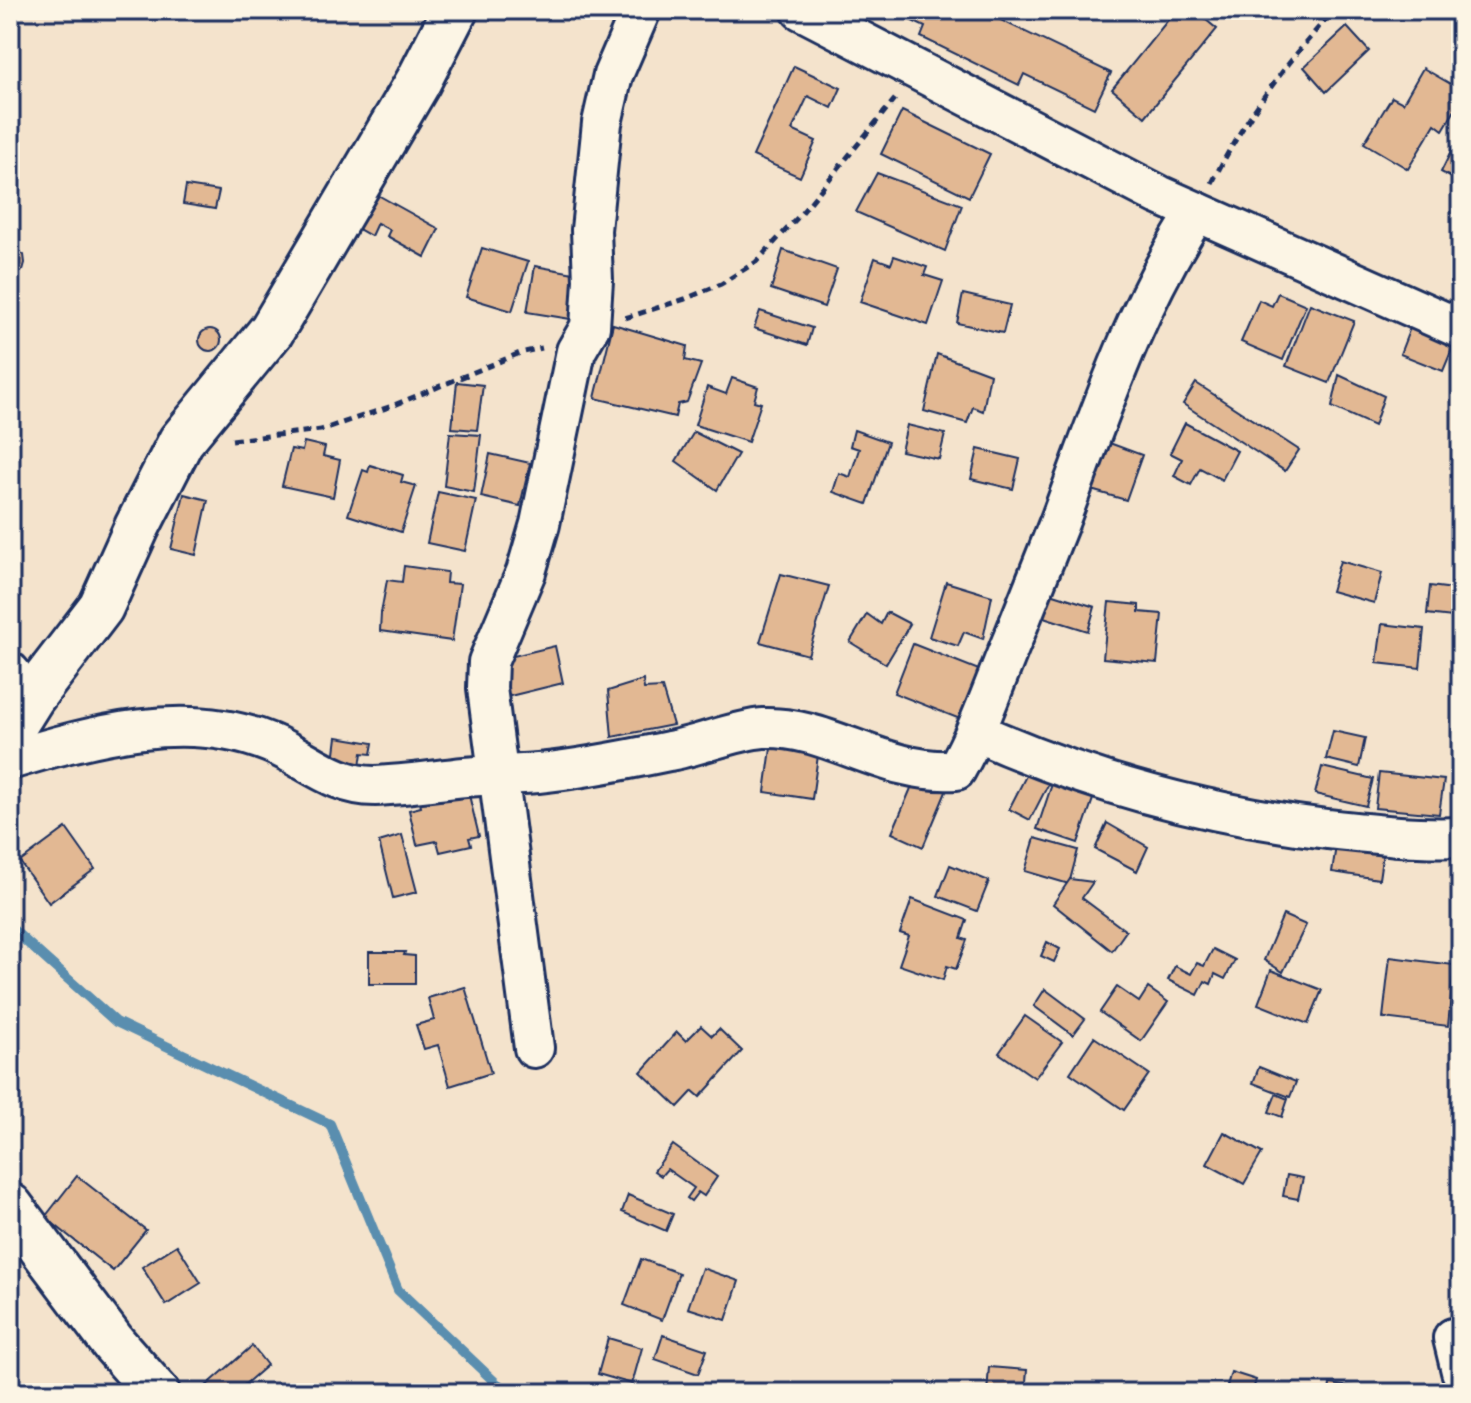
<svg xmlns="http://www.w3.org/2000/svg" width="1471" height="1403" font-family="Itim,sans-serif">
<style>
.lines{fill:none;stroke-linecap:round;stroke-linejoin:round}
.stream{stroke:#5a8eaf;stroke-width:10}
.building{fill:#e2b893;stroke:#1b2f5e;stroke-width:2}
.minor-casing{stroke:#1b2f5e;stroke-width:44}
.tertiary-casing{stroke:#1b2f5e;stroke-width:50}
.path{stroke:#1b2f5e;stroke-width:5;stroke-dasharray:8 6;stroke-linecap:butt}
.minor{stroke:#fcf5e5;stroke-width:38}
.tertiary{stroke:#fcf5e5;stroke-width:44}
</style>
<rect width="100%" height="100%" fill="#f4e3cc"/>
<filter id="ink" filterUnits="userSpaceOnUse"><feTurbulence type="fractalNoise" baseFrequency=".0125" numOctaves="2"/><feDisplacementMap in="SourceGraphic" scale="16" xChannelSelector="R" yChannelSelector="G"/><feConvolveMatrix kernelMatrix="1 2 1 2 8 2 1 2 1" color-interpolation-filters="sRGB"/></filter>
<g filter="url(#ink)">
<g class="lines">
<polyline class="stream" points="10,927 116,1022 330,1124 398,1290 496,1383 512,1393"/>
</g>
<g class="building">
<polygon points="889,10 980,10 1111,73 1094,108 1024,74 1019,85 921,37 925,27"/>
<polygon points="1176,10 1194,10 1217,29 1145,117 1112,89"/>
<polygon points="1347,27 1369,51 1326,92 1304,67"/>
<polygon points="794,66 841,88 832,108 808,96 792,130 816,141 800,177 753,156"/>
<polygon points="1423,68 1461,90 1461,100 1443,130 1435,124 1408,169 1364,143 1392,97 1403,103"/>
<polygon points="902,111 990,154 969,197 881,154"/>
<polygon points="1461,131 1461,183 1441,172"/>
<polygon points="877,173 962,205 945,251 856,212"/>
<polygon points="186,186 219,191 215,209 183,204"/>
<polygon points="376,194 439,229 425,257 387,236 390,230 377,223 371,236 357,228"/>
<polygon points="10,246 24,255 25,263 23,270 10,277"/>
<polygon points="482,248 528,262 512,311 466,297"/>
<polygon points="783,250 837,269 824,307 771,289"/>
<polygon points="894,256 927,267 924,275 943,281 928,325 860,302 875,258 891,264"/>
<polygon points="535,266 585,275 577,320 527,312"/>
<polygon points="1278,293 1306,305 1283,360 1241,342 1259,300 1272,306"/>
<polygon points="963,294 1010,305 1003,333 957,323"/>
<polygon points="1310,304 1354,321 1329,383 1286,366"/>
<polygon points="760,311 812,328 807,345 754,328"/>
<polygon points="613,324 687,346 685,360 701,364 687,402 678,404 675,417 595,398"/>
<polygon points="1410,328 1453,347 1443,371 1400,354"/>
<circle cx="210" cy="340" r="11"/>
<polygon points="937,354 990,374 983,411 973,407 967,423 924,411"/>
<polygon points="1339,375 1384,396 1374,426 1332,407"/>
<polygon points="732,378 758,387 754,401 761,403 748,442 695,425 707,387 726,394"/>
<polygon points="457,382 483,385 477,430 452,428"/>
<polygon points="1196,383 1299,450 1285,471 1183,404"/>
<polygon points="1185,423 1237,451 1222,480 1200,468 1191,485 1174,476 1182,459 1170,453"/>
<polygon points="907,425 945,434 939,459 901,451"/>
<polygon points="854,430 888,442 867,504 833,492 839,473 850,477 859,449 850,446"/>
<polygon points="694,432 738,454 717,490 676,461"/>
<polygon points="450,433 481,435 474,492 444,486"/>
<polygon points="1104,441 1142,455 1126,500 1091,490"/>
<polygon points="304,442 325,447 323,456 340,460 333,497 282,486 291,449 302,451"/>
<polygon points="978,449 1020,459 1013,489 971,479"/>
<polygon points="490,454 530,463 520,506 481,497"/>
<polygon points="370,465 403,475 401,482 416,486 401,532 348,515 363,470 368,472"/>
<polygon points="438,492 476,500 465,551 427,543"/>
<polygon points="184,494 208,500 196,555 171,549"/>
<polygon points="1340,561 1382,573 1374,603 1331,591"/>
<polygon points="404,566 447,572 446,583 460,584 452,641 380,631 381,613 387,580 402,582"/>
<polygon points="781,574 829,586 808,655 760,642"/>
<polygon points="946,582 992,596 983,639 964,632 958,646 929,637"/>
<polygon points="1430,586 1461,590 1461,618 1427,614"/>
<polygon points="1041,590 1095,607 1088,631 1034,614"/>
<polygon points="1109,602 1139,605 1139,612 1162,614 1157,663 1103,658"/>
<polygon points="887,612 910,624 886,664 850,642 867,614 881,624"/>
<polygon points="1382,624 1424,629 1420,668 1377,663"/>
<polygon points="913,644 984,672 965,721 894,693"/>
<polygon points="555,646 563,683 506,697 497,660"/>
<polygon points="643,680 644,689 662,688 673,725 612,737 608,691"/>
<polygon points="1460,702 1461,702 1461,750 1456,750"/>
<polygon points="1333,731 1365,738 1359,767 1326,759"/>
<polygon points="337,737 373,743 371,754 362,753 360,766 334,761"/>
<polygon points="772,741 819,748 812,799 765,792"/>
<polygon points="1031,766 1052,777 1030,820 1009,809"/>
<polygon points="1322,767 1373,779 1366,806 1315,794"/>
<polygon points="1379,773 1444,780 1439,814 1375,808"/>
<polygon points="917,774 948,787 923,847 892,833"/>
<polygon points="1053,781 1094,796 1078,843 1037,829"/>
<polygon points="453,785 456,798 469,795 479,836 469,838 471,845 440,852 437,841 417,845 409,810 421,807 418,793"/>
<polygon points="1107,823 1148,847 1137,871 1095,849"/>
<polygon points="66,828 95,869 49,903 20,862"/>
<polygon points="402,835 417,892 393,898 379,842"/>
<polygon points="1035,838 1078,850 1069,884 1025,871"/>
<polygon points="1337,839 1384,845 1379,879 1332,872"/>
<polygon points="950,865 989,881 977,911 938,896"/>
<polygon points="1070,879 1093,882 1082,898 1126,931 1112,951 1053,904"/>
<polygon points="912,899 967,920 961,938 967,940 956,969 947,966 943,980 899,965 909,936 900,933"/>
<polygon points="1283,915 1306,925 1283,972 1264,960"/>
<polygon points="1047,942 1060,949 1054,962 1041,956"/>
<polygon points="1213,949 1235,960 1225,979 1215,974 1211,984 1205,981 1198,995 1168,980 1175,966 1191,974 1197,963 1204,966"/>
<polygon points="369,952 405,952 404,955 415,956 415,984 369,984"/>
<polygon points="1390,957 1454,965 1448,1026 1383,1018"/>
<polygon points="1271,970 1322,990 1308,1024 1258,1004"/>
<polygon points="465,987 491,1073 450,1086 438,1045 424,1049 416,1025 434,1020 428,998"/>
<polygon points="1117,987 1139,1002 1148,988 1168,1002 1141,1041 1100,1012"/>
<polygon points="1045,989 1085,1019 1073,1035 1034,1006"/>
<polygon points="1025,1016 1062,1042 1035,1078 999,1053"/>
<polygon points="701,1026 712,1036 719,1029 742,1051 700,1097 693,1091 678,1107 641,1072 677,1032 686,1041"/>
<polygon points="1094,1037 1149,1074 1124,1110 1070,1073"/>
<polygon points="1259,1067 1296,1082 1290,1097 1253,1083"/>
<polygon points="1276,1094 1288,1099 1282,1117 1269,1112"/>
<polygon points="1461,1107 1461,1167 1460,1167 1453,1108"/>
<polygon points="1224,1132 1262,1153 1244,1184 1207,1164"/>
<polygon points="673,1145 717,1177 704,1196 698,1192 691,1201 687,1198 694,1188 667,1169 661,1176 654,1171"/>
<polygon points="1287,1175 1303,1178 1298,1199 1283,1196"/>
<polygon points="77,1176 146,1230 113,1271 45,1217"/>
<polygon points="628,1195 673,1214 666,1231 622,1212"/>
<polygon points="177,1245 201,1283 166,1305 142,1267"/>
<polygon points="641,1259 679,1273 662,1320 624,1305"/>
<polygon points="702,1268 739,1281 726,1320 688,1308"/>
<polygon points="663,1335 707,1350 698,1374 655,1359"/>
<polygon points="608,1338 642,1348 632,1384 598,1374"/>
<polygon points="252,1346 267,1365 235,1393 212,1393 206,1386"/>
<polygon points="989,1367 1027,1370 1025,1393 987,1393"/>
<polygon points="1231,1372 1256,1380 1252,1393 1225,1393"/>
<polygon points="1330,1384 1354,1387 1354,1393 1329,1393"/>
</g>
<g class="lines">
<g class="minor-casing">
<g id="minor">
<polyline points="801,10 1159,195 1461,329"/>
<polyline points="10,672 32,697"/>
<path d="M976,732C1090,783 1203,814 1327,829C1372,834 1416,839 1461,837"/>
<path d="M10,760C92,735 187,709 270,743C307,758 333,786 375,786C405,785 435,780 465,777C489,775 514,775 538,773C581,769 626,760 669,751C697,746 737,730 763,728C828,725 884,775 956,770C980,728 995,681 1014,636C1029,598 1044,561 1059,523C1099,416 1134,308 1197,212"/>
<polyline points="534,1048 487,688 488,662 526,572 540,524 576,351 590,327 593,280 591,230 602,123 613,75 641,10"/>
<polyline points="1453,1338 1461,1371"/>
</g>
</g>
<g class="tertiary-casing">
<g id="tertiary">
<polyline points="10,732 32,697 101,607 137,527 181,441 272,330 418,82 455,10"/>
<polyline points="10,1206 114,1344 157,1393"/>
</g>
</g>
<g class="path">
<path d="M1212,183C1244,118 1286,64 1334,10"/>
<polyline points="625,318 685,299 721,284 756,262 800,215 895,99"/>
<polyline points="232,440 321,430 392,406 520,353 542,348"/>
</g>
<use href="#minor" class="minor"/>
<use href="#tertiary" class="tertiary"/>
</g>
</g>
<rect width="1471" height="1403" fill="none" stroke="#fcf5e5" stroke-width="40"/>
<rect x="20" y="20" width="1431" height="1363" fill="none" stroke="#1b2f5e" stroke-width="3" filter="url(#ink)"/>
</svg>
